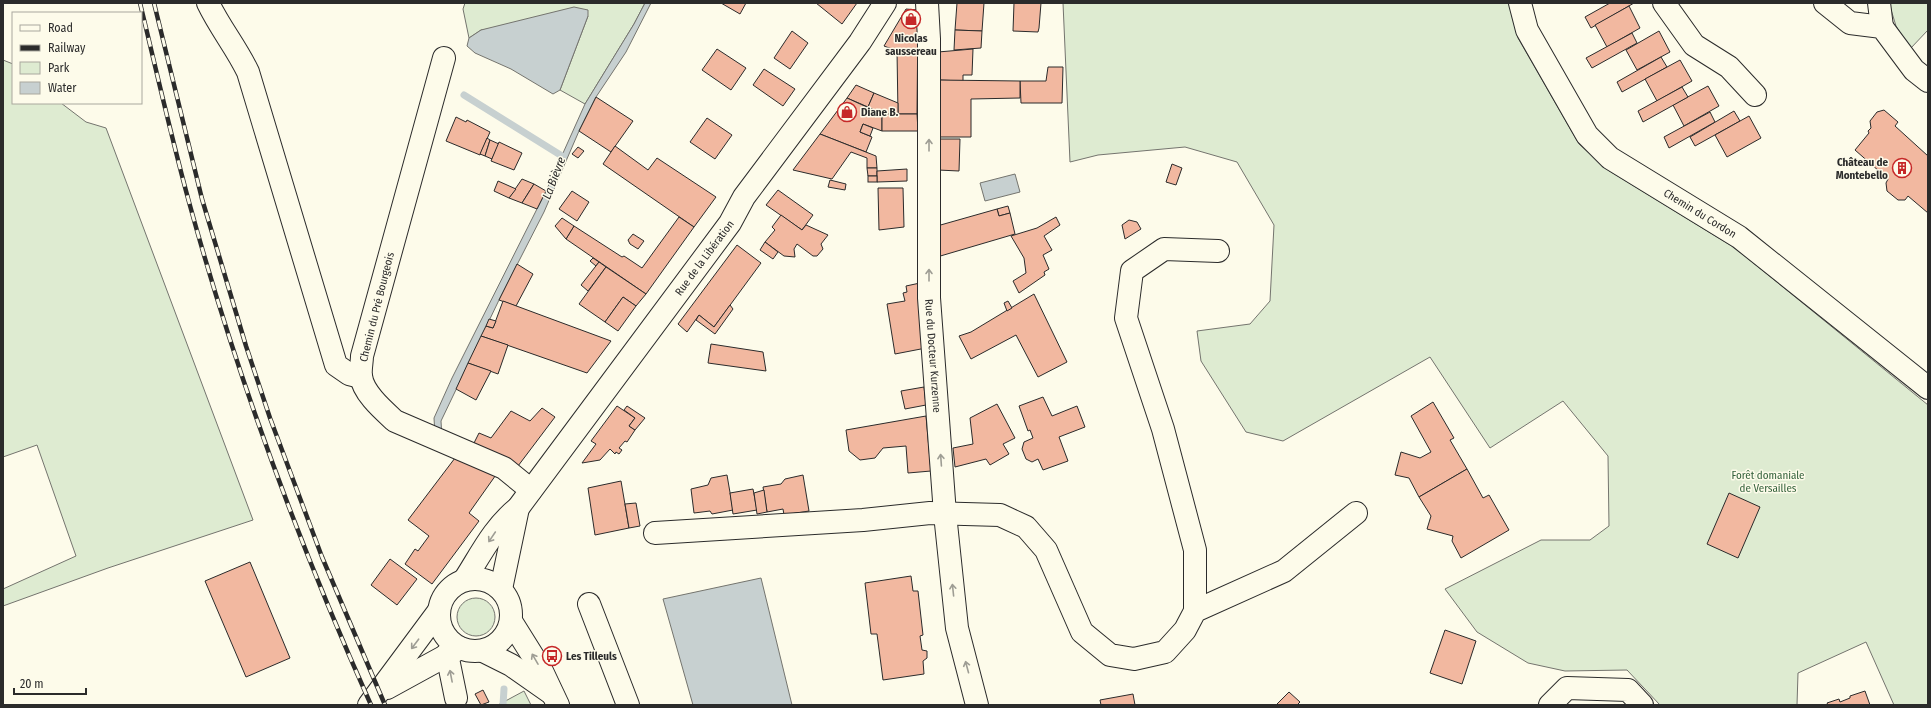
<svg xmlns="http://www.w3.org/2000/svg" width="1931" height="708" font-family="'Fira Sans Condensed',sans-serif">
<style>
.green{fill:#deebd1;stroke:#74746e}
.water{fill:#c7d0d0;stroke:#74746e}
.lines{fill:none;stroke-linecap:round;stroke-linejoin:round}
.stream{stroke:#c7d0d0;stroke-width:7}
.building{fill:#f2b8a0;stroke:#2b2b2b}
.minor-casing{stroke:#2b2b2b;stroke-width:24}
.major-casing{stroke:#2b2b2b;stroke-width:24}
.minor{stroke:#fdfbea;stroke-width:22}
.major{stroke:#fdfbea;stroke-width:22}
.rail-casing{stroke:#2b2b2b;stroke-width:4.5}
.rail{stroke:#fdfbea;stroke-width:3;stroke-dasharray:9;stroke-linecap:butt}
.oneway{stroke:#9e9d94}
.labels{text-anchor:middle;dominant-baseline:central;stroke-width:3;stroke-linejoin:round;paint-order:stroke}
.poi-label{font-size:11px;font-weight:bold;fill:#2b2b2b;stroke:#fdfbea;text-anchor:start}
.street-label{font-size:11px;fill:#2b2b2b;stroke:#fdfbea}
.park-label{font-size:11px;fill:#34623c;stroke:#fdfbea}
.water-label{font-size:12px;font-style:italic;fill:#2b2b2b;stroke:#fdfbea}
</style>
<rect width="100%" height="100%" fill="#fdfbea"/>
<g class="green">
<polygon points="465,3 645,3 634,24 585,104 560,90 588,16 481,30 469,38 463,9"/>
<polygon points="1063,3 1509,3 1518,38 1579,144 1608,170 1735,248 1928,405 1928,705 1894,705 1866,642 1798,673 1797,705 1660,705 1627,670 1565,671 1528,663 1477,632 1445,589 1541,540 1590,540 1609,526 1608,456 1563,401 1490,448 1430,357 1283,441 1246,432 1201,361 1197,331 1250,324 1270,301 1274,225 1237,162 1185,147 1098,155 1070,162"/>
<polygon points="1889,3 1928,3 1928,30 1910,49 1896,26"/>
<polygon points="3,60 13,64 13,103 61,103 86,122 106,128 253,520 108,568 3,606 3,589 76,556 37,445 3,457"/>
<circle cx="476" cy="617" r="19"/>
<polygon points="524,691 531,705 498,705"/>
</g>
<g class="water">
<polygon points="645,3 651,3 626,52 596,97 579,131 544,212 499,300 441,421 442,438 435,435 434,418 452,378 546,191 585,104 634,24"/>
<polygon points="574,7 588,10 588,16 560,90 553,94 511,69 475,53 467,46 469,38 481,30"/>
<polygon points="1015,174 1020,192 985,201 980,183"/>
<polygon points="761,578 792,705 693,705 663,599"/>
</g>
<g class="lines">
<g class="stream">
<polyline points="464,95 562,156"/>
<polyline points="503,705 504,689"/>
</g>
</g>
<g class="building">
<polygon points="721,3 746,3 740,14"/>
<polygon points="816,3 857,3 842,24"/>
<polygon points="957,3 984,3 982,31 955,30"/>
<polygon points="1014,3 1041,3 1039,28 1038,32 1013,31"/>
<polygon points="1610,3 1634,3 1591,28 1585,17"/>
<polygon points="1629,6 1640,28 1607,47 1595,25"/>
<polygon points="906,9 918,10 917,114 898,114 897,51 884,46"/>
<polygon points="955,30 982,31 981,48 954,50"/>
<polygon points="792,31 808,43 790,69 774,58"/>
<polygon points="1659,31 1670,52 1637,70 1626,50"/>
<polygon points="1632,33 1637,43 1592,68 1586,58"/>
<polygon points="717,49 746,68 731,90 702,70"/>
<polygon points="973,49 972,75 963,75 963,81 938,80 938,52"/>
<polygon points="1661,57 1667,67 1622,92 1617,82"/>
<polygon points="1680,60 1692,81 1657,101 1645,79"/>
<polygon points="1048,67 1063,67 1062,103 1021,103 1020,81 1046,81"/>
<polygon points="764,69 795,89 783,106 753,85"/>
<polygon points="938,80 1020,81 1020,98 971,99 971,137 938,137"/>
<polygon points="856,85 874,93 868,107 847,98"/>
<polygon points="1708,86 1719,106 1684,126 1673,105"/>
<polygon points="1682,87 1688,97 1643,122 1638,111"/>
<polygon points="874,93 898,103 898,114 882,114 868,107"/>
<polygon points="596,97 633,121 611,152 579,131"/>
<polygon points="847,98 882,114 882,131 863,124 860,132 872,137 866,152 820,134"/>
<polygon points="1884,110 1898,122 1895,126 1928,156 1928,213 1908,196 1905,200 1898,200 1887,191 1886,183 1888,179 1855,150 1869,133 1868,131 1871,128 1870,121 1877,112"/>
<polygon points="1734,111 1740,121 1695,146 1690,137"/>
<polygon points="1710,112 1715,122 1669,148 1664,137"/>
<polygon points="882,114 917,114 918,131 882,131"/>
<polygon points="1749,116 1761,138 1727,157 1715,135"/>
<polygon points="456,117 466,122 467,120 490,132 480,155 446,141"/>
<polygon points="707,118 732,135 715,159 690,142"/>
<polygon points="863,124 873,128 870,136 860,132"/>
<polygon points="820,134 876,156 877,168 867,168 867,158 851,152 832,179 793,170"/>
<polygon points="487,138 490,140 485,156 480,154"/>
<polygon points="938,139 960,139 959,171 938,170"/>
<polygon points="490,140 499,144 492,159 485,156"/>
<polygon points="499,142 522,153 514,170 491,161"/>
<polygon points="615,146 648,170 657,158 716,197 694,227 603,164"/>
<polygon points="578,147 584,151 578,158 572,154"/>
<polygon points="1172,164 1182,168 1176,185 1166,182"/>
<polygon points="867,168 877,168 877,176 868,176"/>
<polygon points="907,169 907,181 877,182 877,171"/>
<rect x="868" y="176" width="9" height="6"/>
<polygon points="522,179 534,184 522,203 509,198"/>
<polygon points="830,180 846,184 845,190 828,187"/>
<polygon points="498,181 516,189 509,198 494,191"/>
<polygon points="534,184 546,191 537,209 522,203"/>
<polygon points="878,188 903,188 904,227 879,230"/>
<polygon points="778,190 813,215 802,230 766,205"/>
<polygon points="572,191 589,202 577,221 559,209"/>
<polygon points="1008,206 1010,213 999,216 997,209"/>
<polygon points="997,209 999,216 1010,213 1015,234 937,257 937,226"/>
<polygon points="781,215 802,230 806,225 828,235 821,244 823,249 817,256 813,256 797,244 794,249 795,257 784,256 765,242 775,230 772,227"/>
<polygon points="679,217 694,227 646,294 566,239 574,226 622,257 624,256 642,268"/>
<polygon points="1056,217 1060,225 1044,236 1052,250 1043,255 1049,269 1044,272 1045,275 1019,293 1013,281 1026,273 1024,258 1011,236 1037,228"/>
<polygon points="562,218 574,226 566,239 555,226"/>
<polygon points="1129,220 1137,222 1141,229 1125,239 1122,225"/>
<polygon points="633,234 644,241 638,249 630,244 628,240"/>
<polygon points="765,242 778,252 773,259 760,250"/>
<polygon points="737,245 761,263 714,327 699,315 687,332 678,324"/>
<polygon points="593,258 599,262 596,266 590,261"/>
<polygon points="599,262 606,267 588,291 581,285"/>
<polygon points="517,264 533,274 516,306 499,300"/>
<polygon points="606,267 646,294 636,306 623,297 605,322 579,304"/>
<polygon points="920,283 926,348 895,354 887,304 905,301 903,293 907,292 906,286"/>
<polygon points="1034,294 1067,362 1038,377 1016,335 971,359 959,336 971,332"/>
<polygon points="623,297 636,306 618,331 605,322"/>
<polygon points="503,301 538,314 611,341 587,373 481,336 486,326 493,328"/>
<polygon points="1008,301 1012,308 1007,311 1004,303"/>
<polygon points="730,305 733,309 715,334 696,320 699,315 714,327"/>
<polygon points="489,319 496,321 493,328 486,326"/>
<polygon points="481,336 508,345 498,374 468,363"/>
<polygon points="711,344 763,352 766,371 708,363"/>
<polygon points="468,363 491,371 476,400 456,389"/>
<polygon points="924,387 926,405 905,409 901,391"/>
<polygon points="1043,397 1052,416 1077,406 1085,427 1059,437 1068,461 1043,470 1038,459 1032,462 1026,459 1022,449 1024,442 1033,438 1030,430 1028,431 1019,406"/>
<polygon points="1433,402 1454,438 1450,440 1467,469 1419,497 1409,478 1395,475 1401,452 1420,458 1431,452 1411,416"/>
<polygon points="997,404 1015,438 1003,444 1009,454 990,465 986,459 955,467 953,448 973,444 970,418"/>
<polygon points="617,406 635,418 629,426 635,430 627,442 625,441 619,448 622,450 619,454 616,452 615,454 610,449 600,460 582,463 596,444 591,441"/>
<polygon points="627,406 645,418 635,430 629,426 635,418 624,410"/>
<polygon points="542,408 555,417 518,466 471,449 479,433 491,438 511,411 530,421"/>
<polygon points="926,416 931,471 908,473 906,446 883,448 875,458 860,460 849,451 846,430"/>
<polygon points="455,458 498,472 469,513 479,521 432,584 405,564 415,549 418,551 429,536 408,520"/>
<polygon points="1467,469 1483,498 1489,495 1509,530 1461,558 1452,541 1453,536 1427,529 1431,516 1419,497"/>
<polygon points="727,475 733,510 712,514 710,511 694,513 691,489 708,485 711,478"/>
<polygon points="803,475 809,511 784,515 783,509 767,512 763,487 781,484 785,479"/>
<polygon points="621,481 629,528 595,535 588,488"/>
<polygon points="753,489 757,510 733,514 730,493"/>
<polygon points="764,490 767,512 757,514 754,493"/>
<polygon points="1729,493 1760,507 1738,558 1707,544"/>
<polygon points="636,503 640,526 629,528 625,504"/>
<polygon points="390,559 417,579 397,605 371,585"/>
<polygon points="250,562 290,658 246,677 205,581"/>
<polygon points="911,576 913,591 918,591 923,635 920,636 922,650 927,651 927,658 923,661 924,674 883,680 877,634 871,634 865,583"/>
<polygon points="1445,630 1476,641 1462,684 1430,673"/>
<polygon points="483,690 489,702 481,705 475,694"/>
<polygon points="1865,691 1870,705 1828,705 1827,703 1839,699 1840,702 1850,698 1850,696"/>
<polygon points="1289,692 1300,702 1297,705 1276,705"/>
<polygon points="1133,694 1135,705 1101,705 1100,700"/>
</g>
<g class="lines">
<g class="minor-casing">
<g id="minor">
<path d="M208,3C220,28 236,47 248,72L336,365L349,374L361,377"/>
<path id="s1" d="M927,3L929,39V298L945,514L957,628L977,705"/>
<path id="s2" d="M1520,3L1527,30L1587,135L1610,158L1739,237L1928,388"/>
<polyline points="1664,3 1694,45 1729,67 1755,95"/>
<polyline points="1825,3 1850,23 1882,27 1914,70 1928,81"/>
<polyline points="1879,3 1882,27"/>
<path d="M444,58L362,356C362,362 360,370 361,376C363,393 383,410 395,421L504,468L531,490"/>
<polyline points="655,533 863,520 930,513 1000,515 1026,527 1046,550 1082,632 1110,655 1134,659 1165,652 1185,630 1195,611 1284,571 1356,513"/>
<polyline points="589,604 628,705"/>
<polyline points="1195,611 1195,550 1163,429 1126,318 1132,271 1164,249 1218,251"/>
<polyline points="447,654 456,698"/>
<polyline points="1550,705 1567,688 1628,690 1642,705"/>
</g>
</g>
<g class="major-casing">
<g id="major">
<circle cx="475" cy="615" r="36"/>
<path id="s3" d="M465,579C481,554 494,527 518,508L730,223L744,197L860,42L885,3"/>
<polyline points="501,589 518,508"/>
<polyline points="511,621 541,669 558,705"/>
<polyline points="483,651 511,665 551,693"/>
<polyline points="387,688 460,648"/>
<polyline points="369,705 438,612"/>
</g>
</g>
<use href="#minor" class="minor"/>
<use href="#major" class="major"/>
<g class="rail-casing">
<g id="rail">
<path d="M140,3C156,69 171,136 189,202C236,374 298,542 371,705"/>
<polyline points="154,3 202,199 246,346 270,418 322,557 385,705"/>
</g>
</g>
<use href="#rail" class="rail"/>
</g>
<defs><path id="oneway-shaft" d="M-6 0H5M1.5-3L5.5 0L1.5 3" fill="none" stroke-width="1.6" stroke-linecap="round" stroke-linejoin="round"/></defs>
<g class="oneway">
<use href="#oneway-shaft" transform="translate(929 145) rotate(-90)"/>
<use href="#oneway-shaft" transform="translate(929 275) rotate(-90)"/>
<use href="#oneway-shaft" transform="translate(941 460) rotate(-94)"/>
<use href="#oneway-shaft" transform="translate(492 537) rotate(124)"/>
<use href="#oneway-shaft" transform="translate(953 590) rotate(-96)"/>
<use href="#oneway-shaft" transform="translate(415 644) rotate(127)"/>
<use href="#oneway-shaft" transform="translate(535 659) rotate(-120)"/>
<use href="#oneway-shaft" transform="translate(967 667) rotate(-105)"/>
<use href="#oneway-shaft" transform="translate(451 676) rotate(-101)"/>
</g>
<defs>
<g id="shop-ring" transform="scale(1)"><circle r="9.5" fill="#fdfbea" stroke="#c62828" stroke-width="1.5"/><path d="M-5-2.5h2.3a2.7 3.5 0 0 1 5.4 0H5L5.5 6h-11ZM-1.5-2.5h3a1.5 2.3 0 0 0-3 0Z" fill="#c62828"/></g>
<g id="building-ring" transform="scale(1)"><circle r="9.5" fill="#fdfbea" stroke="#c62828" stroke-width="1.5"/><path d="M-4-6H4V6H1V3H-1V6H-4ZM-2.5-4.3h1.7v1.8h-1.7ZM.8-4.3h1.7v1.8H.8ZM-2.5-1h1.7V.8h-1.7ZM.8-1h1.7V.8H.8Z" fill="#c62828"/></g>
<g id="bus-ring" transform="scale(1)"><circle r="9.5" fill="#fdfbea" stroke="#c62828" stroke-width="1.5"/><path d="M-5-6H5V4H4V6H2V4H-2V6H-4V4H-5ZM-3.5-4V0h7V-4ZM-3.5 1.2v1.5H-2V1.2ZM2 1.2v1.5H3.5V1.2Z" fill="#c62828"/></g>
</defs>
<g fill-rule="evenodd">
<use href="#shop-ring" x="911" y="19"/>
<use href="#shop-ring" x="847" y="112"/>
<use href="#building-ring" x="1902" y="168"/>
<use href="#bus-ring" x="552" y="656"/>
</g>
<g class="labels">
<g class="poi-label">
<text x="911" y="38" text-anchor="middle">Nicolas<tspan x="911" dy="13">saussereau</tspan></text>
<text x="861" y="112">Diane B.</text>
<text x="1888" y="162" text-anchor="end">Château de<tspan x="1888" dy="13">Montebello</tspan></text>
<text x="566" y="656">Les Tilleuls</text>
</g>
<g class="street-label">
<text stroke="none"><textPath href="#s2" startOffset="287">Chemin du Cordon</textPath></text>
<text stroke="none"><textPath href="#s3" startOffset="401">Rue de la Libération</textPath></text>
<text transform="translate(377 307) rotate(-76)">Chemin du Pré Bourgeois</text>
<text stroke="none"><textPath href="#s1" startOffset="353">Rue du Docteur Kurzenne</textPath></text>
</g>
<g class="park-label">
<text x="1768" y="475">Forêt domaniale<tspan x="1768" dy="13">de Versailles</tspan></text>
</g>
<g class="water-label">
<text transform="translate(554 178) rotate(-69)">La Bièvre</text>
</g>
</g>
<rect width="1931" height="708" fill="none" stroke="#2b2b2b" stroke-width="8"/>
<rect x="12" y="12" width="130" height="92" fill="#fdfbea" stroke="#a9a89e"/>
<rect x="20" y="25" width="20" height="6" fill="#fdfbea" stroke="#a9a89e"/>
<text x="48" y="32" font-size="12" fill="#2b2b2b">Road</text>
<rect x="20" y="45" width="20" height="6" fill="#2b2b2b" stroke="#a9a89e"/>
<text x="48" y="52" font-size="12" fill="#2b2b2b">Railway</text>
<rect x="20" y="62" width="20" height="12" fill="#deebd1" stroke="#a9a89e"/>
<text x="48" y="72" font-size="12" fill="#2b2b2b">Park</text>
<rect x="20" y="82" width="20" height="12" fill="#c7d0d0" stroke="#a9a89e"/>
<text x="48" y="92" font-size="12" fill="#2b2b2b">Water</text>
<path d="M14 688v6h72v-6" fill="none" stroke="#2b2b2b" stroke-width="2"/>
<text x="20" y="688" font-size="12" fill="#2b2b2b" stroke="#fdfbea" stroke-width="3" paint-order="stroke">20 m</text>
</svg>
